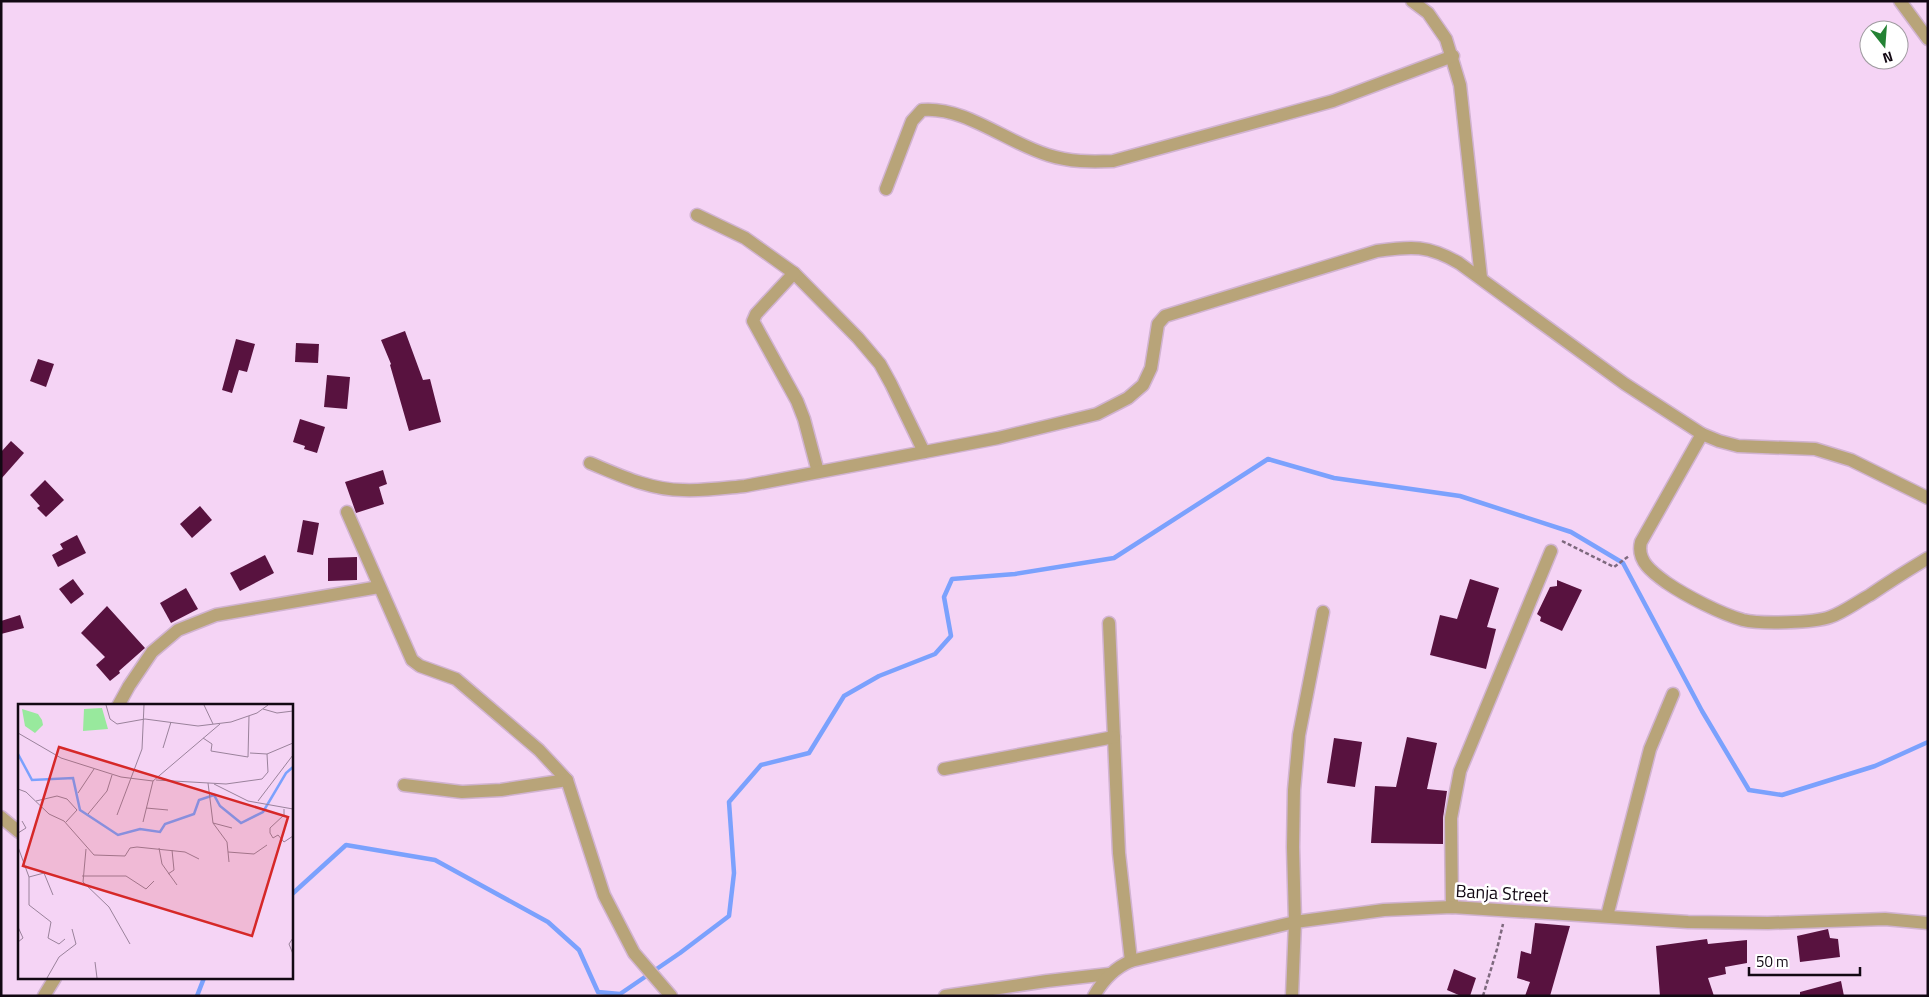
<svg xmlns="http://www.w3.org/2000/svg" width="1929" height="997" font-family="'Titillium Web',sans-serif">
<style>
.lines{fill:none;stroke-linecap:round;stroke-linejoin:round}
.stream{stroke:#7ba1fd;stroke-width:4.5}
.building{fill:#58123f}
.street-casing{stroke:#d1b3d1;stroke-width:15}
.path{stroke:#7e697e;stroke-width:2.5;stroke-dasharray:4 2.5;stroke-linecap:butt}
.street{stroke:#b8a479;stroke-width:12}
.labels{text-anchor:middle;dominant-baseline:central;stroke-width:5;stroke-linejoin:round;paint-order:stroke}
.street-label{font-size:18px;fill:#120813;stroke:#fff}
.inset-river{fill:none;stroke:#7ba1fd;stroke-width:2.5}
.inset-road{fill:none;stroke:#9a829b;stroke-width:1}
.view{fill:#d62828;fill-opacity:0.15;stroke:#d62828;stroke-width:2.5}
.inset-edge{fill:none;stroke:#120813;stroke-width:2.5}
</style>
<rect width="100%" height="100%" fill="#f5d4f5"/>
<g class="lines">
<g class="stream">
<polyline points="291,895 346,845 435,860 548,922 579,950 598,992 620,994 680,953 729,916 734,873 729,802 761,765 809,753 844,696 879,676 935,654 951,636 944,597 952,579 1015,574 1114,558 1268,459 1334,478 1460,496 1571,532 1623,563 1702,711 1749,790 1782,795 1875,766 1928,742"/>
<polyline points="197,996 204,978"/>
</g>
</g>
<g class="building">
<polygon points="405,331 423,380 430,379 441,422 409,431 390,365 391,364 381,340"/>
<polygon points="236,339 255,344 247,372 239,370 232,393 222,390"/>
<polygon points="296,343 319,344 318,363 295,362"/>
<polygon points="38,359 54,364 46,387 30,381"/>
<polygon points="327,375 350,377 347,409 324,407"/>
<polygon points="300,419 325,427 317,453 304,449 305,446 293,442"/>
<polygon points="11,441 24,453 1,479 1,452"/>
<polygon points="383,470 387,484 379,487 384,504 356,513 345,482"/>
<polygon points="45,480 64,500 46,517 37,508 40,506 30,495"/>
<polygon points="200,506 212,520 192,538 180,524"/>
<polygon points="303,520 319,523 313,555 297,552"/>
<polygon points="77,535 86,553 58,567 52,555 63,549 60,544"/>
<polygon points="265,555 274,573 240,591 230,573"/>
<polygon points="357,557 357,580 328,581 328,558"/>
<polygon points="73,579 84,594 71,604 59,589"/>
<polygon points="1470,579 1499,588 1487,627 1496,629 1486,669 1430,655 1440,615 1457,619"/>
<polygon points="1557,580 1582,590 1562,631 1540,621 1541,617 1537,614 1550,587 1557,586"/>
<polygon points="186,588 198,609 171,623 160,603"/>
<polygon points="107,606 145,648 119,671 120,673 110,681 96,665 105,657 81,633"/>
<polygon points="20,615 24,628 1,634 1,621"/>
<polygon points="1407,737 1437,743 1427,789 1447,791 1443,818 1443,844 1371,843 1375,786 1396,787"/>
<polygon points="1334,738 1362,742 1355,787 1327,783"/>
<polygon points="1535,923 1570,926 1550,996 1525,996 1530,982 1517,978 1521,951 1531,954"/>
<polygon points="1828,929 1830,938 1838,939 1840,957 1800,962 1797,936"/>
<polygon points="1707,939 1708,944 1747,940 1747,963 1725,967 1726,974 1708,978 1714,996 1660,996 1656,946"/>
<polygon points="1454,969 1476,978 1470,996 1461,996 1447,990"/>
<polygon points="1841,981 1844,996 1800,996 1800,992"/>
</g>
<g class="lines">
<g class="street-casing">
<g id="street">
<polyline points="1412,1 1428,13 1446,39 1460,85 1481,278"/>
<polyline points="1900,1 1928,39"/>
<path d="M886,189L912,121L922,110C965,106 1007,143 1048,155C1070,162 1091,162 1113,161L1333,101L1453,56"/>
<polyline points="697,215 745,238 794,273 858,338 880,364 891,384 924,452"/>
<polyline points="794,273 756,314 753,321 797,401 804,419 818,472"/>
<path d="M1702,434L1641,542C1636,561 1653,573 1667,583C1686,596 1721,614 1743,620C1760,624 1814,623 1830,617C1844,612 1857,602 1870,595C1889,582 1908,570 1928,558"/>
<path d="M590,463C619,475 650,490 683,490C703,491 724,488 745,486L998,438L1097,414L1128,398L1143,385L1151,368L1158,324L1165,316L1377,251C1412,246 1428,245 1459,263L1625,384L1702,434L1719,441L1738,446L1815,449L1851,460L1928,498"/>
<polyline points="347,512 412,660 420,666 456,679 539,750 567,780 604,895 634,953 671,996"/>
<polyline points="1109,623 1119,853 1131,961"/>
<polyline points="118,706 129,686 152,652 178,630 216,615 379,587"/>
<polyline points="944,769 1114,737"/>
<polyline points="404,785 462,792 501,790 567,780"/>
<polyline points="1,817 19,832"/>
<polyline points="1452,907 1451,818 1460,771 1551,551"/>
<polyline points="1607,916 1650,749 1673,694"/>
<polyline points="44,996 55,978"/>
<polyline points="945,996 1047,981 1109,974"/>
<path d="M1094,996C1103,980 1114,968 1131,961L1295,922L1384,910L1452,907L1688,922L1768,923L1885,919L1928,923"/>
<polyline points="1292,996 1295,922 1293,847 1294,790 1299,735 1323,612"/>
</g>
</g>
<g class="path">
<polyline points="1562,541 1614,567 1629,556"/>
<polyline points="1483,996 1497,949 1503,924"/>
</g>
<use href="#street" class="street"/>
</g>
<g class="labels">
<g class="street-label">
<text transform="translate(1502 893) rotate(3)">Banja Street</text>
</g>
</g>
<g transform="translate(18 704)">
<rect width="275" height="275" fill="#f5d4f5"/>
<path d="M84,4L90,25L65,27L66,5ZM4,5L20,10L24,16L25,21L17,29L7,22Z" fill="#98e99d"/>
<path class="inset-river" d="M0,50L14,76L55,74L62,106L100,131L122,125L142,128L147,120L176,110L181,96L196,91L202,102L223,119L245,108L268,69L275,63"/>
<path class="inset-road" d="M88,1L92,15L99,20L127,15L180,22L213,18L239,9L250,1M186,1L195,20M245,5L259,9L275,7M0,29L43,54L103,73L135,77L202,20M185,34L194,40L193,47L230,53L231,12M145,44L153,18M232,49L249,50L275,39M138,76L208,80L244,75L250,68L249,50M190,79L195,119L209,138L211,158M196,80L230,97L275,105M0,85L8,88L31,110L46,117L76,151L107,152L112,144L119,143L167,148L181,155M60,89L76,65M18,97L39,92L49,95L59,106L48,118M240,97L275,51M128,104L150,106M266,105V111L252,124V129L255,134L260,131L266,138L275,132M70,110L89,87L94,71M99,111L124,45L126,1M125,118L135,77M195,119L214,124M0,129L8,124L4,117M0,143L11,173V201L33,218L30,234L41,240L47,235M141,144L144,160L159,181M68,145L65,178L91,203L112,240M210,148L236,150L249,141M150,170L156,166L154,146M64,172H108L128,185L136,177M11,173L26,169L35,191M0,223L5,234L0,238M275,234L271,240L275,250M77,258L79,274M29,274L41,253L58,240L54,225"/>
<path class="view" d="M41,43L270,113L234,232L5,162Z"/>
<rect width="275" height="275" class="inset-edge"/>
</g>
<rect width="1929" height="997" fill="none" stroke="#120813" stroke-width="5"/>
<g transform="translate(1884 45) rotate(163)"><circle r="24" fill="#ffffff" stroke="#a09ca1"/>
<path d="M0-4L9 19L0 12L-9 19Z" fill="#248234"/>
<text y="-8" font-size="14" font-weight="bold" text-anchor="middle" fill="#120813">N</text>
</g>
<path d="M1749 967v8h111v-8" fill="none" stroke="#120813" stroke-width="2.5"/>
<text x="1756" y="967" font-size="15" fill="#120813" stroke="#ffffff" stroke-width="4" paint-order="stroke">50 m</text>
</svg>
